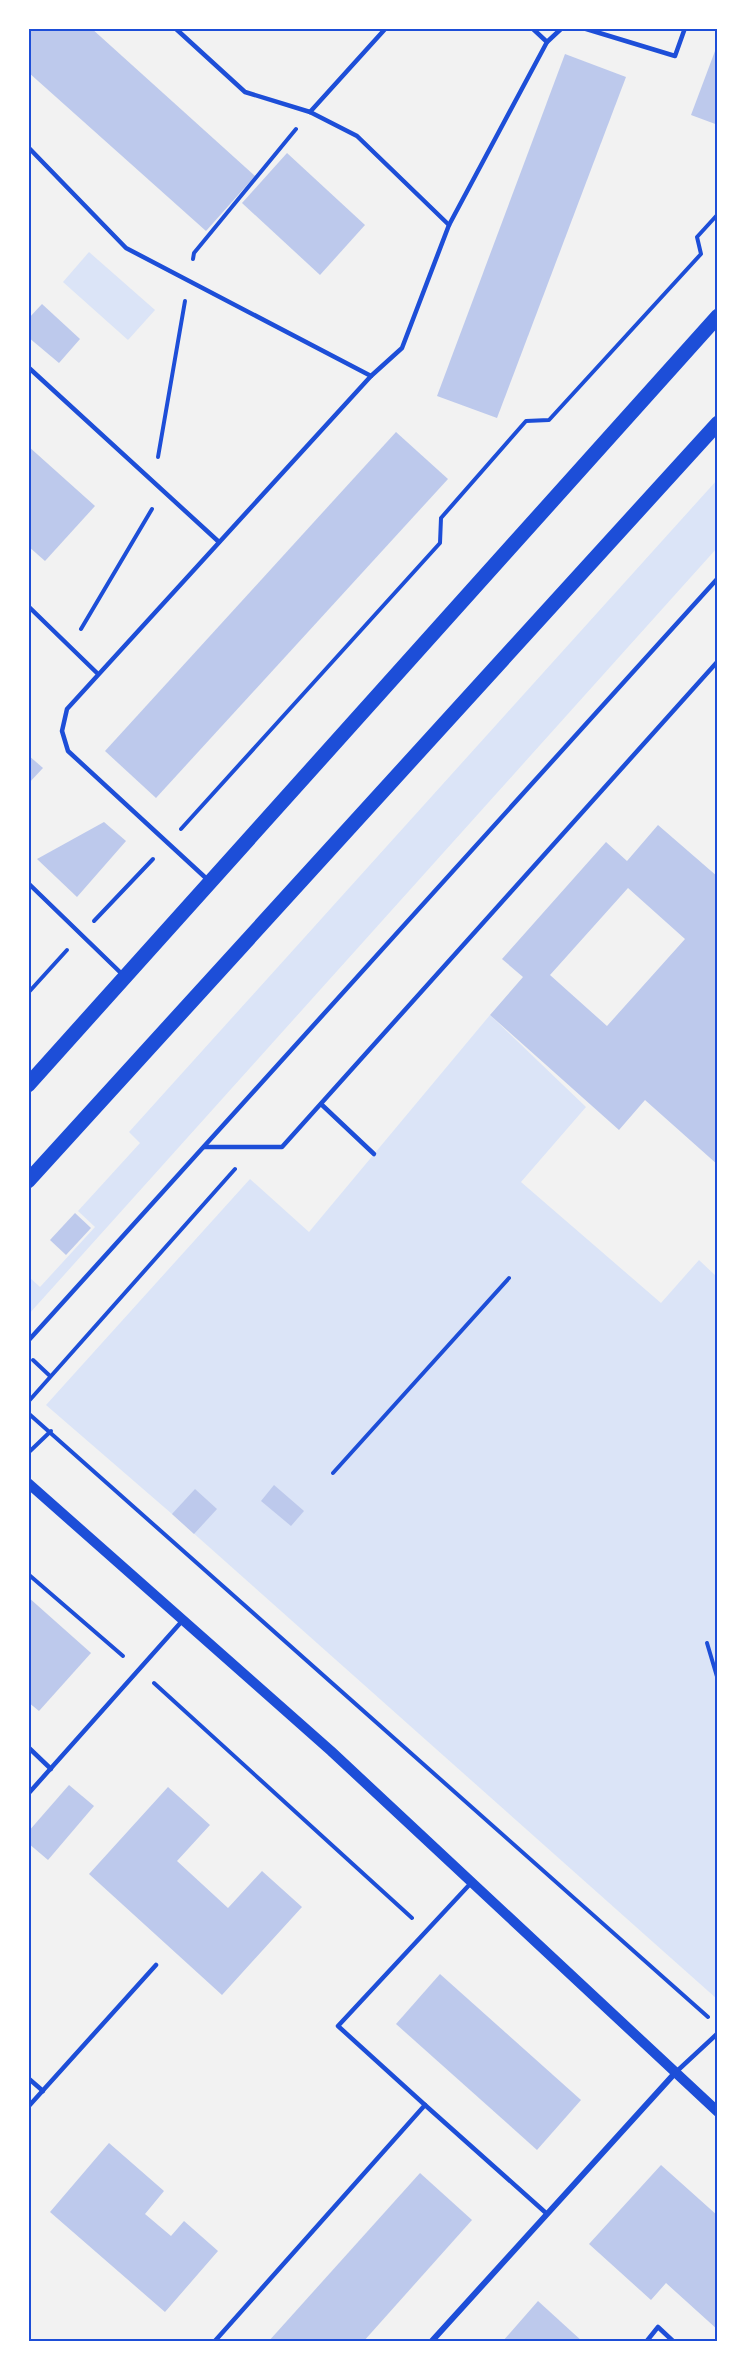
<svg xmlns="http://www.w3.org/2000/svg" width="746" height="2370" font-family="Rubik,sans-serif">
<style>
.green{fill:#dbe4f7}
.building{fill:#bdc9ec;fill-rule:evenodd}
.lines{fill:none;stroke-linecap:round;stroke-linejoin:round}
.path{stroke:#1d4ed8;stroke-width:4}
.service{stroke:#1d4ed8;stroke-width:4.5}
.minor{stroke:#1d4ed8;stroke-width:6}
.tertiary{stroke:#1d4ed8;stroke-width:10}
.primary{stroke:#1d4ed8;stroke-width:15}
.neatline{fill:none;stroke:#1d4ed8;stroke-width:2}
</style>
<rect width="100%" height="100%" fill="#f2f2f2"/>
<g class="green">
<polygon points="89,252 155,310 128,340 63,282"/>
<polygon points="717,480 717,548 29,1314 29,1277 40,1287 95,1227 78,1211 140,1143 129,1132"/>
<polygon points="490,1015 586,1107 521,1182 661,1303 699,1260 717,1277 717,1999 172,1514 46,1405 250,1179 309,1232"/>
</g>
<g class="building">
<polygon points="28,28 91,28 255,176 206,231 28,72"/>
<polygon points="718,43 718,125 691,115"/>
<polygon points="565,54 626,77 497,418 437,396"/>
<polygon points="287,153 365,225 320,275 242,203"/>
<polygon points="42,304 80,339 59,363 28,337 28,319"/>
<polygon points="396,432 448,479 156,798 105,751"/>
<polygon points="28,446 95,506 45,561 28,546"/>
<polygon points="28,755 43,768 28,784"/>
<polygon points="104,822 126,841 77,897 37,859"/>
<path d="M658,825L718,877V1165L645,1100L619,1130L490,1015L523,977L502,959L606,842L627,861ZM628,888L685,939L607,1026L550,975Z"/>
<polygon points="75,1213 91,1228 66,1255 50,1240"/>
<polygon points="274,1485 304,1511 291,1526 261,1501"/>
<polygon points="195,1489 217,1509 194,1534 172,1514"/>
<polygon points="28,1597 91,1653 39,1711 28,1702"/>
<polygon points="69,1785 94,1806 48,1860 28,1843 28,1832"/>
<polygon points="168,1787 210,1825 177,1861 228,1908 262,1871 302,1907 222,1995 89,1874"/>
<polygon points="440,1974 581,2100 537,2150 396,2024"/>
<polygon points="109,2143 164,2191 145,2214 171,2236 184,2221 218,2251 165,2312 50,2212"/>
<polygon points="661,2165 718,2216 718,2330 666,2283 651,2300 589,2244"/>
<polygon points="420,2173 472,2220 363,2342 268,2342"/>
<polygon points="538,2301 583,2342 502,2342"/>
</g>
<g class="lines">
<g class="path">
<polyline points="193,259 194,253 296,129"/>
<polyline points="158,457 185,301"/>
<polyline points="81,629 152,509"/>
<polyline points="181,829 440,543 441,518 526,421 549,420 701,254 697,237 718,214"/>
<polyline points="94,921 153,859"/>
<polyline points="28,993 67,950"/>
<polyline points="33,1360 50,1376"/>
<polyline points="28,1402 235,1169"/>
<polyline points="28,1413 708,2017"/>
<polyline points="28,1453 51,1431"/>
<polyline points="333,1473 509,1278"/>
<polyline points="28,1574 123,1656"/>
<polyline points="707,1643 718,1680"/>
<polyline points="154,1683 412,1918"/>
</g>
<g class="service">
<polyline points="175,28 245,92 310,112 357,136 449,225"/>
<polyline points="532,28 547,42"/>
<polyline points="583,28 675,56 685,28"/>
<polyline points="310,112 386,28"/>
<polyline points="28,147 126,248 371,376"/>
<polyline points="28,367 219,542"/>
<polyline points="28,606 97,673"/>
<polyline points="208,880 68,751 62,731 67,709 371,376 402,348 449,225 547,42 562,28"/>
<polyline points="28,883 123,975"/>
<polyline points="321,1104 374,1154"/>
<polyline points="204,1147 282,1147 718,661"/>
<polyline points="28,1341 718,578"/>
<polyline points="28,1747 51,1769"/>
<polyline points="28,1794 183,1620"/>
<polyline points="676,2072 718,2033"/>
<polyline points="28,2078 43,2091"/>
<polyline points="425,2105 546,2213"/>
<polyline points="28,2107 156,1965"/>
<polyline points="214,2342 425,2105 338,2026 471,1883"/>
<polyline points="646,2342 658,2327 674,2342"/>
</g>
<polyline class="minor" points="431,2342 675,2073"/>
<polyline class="tertiary" points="28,1483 331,1751 718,2112"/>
<g class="primary">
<polyline points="28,1085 718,316"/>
<polyline points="28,1181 718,423"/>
</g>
</g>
<rect width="746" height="2370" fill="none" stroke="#ffffff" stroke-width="60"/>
<rect x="30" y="30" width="686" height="2310" class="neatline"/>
</svg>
